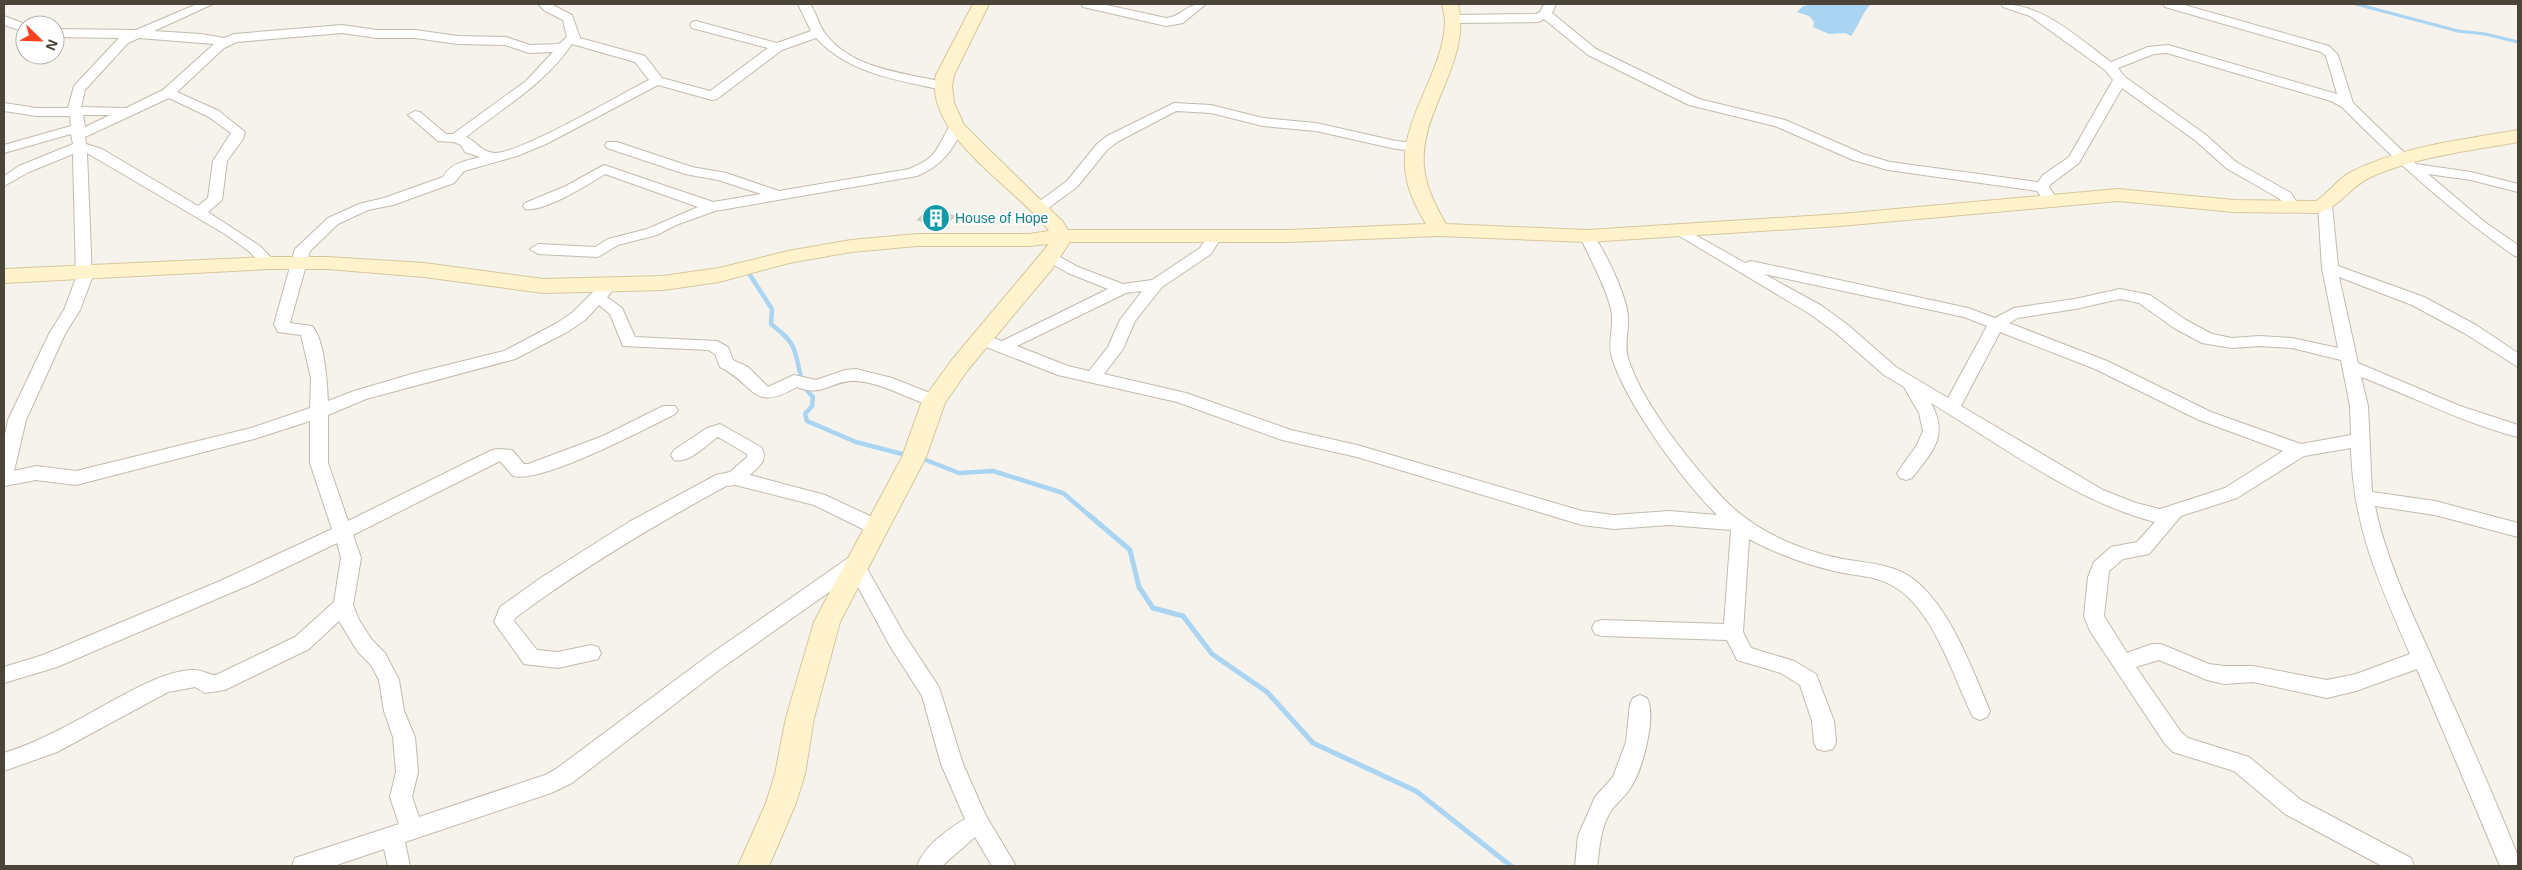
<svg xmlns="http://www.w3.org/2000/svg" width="2522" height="870" font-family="Helvetica,sans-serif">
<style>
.water{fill:#a9d4f2}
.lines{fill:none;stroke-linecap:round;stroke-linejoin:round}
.stream-far2{stroke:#a9d4f2;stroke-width:3}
.stream-far1{stroke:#a9d4f2;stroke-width:4.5}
.stream{stroke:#a9d4f2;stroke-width:5}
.building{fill:#d8cfc1;stroke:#d3c7b4}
.street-casing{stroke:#c2bbae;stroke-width:2}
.secondary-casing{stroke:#d6c79b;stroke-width:2}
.street{fill:#fff;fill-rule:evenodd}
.secondary{fill:#fff3cd;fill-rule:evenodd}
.labels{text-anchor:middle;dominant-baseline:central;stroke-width:4;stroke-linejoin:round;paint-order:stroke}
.culture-label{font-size:14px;fill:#0d838f;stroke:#fff;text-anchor:start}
</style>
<rect width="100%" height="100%" fill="#f6f3ec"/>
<path class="water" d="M1815,4H1871C1864,10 1859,25 1851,36L1845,33L1829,34L1813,27L1814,22L1809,16L1797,12L1803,6Z"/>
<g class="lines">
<polyline class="stream-far2" points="2356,4 2458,31 2485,34 2518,42"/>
<g class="stream-far1">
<path d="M750,275L772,309L771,324C779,331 788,336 793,347C801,365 797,382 813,397L812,406L805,414L807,421L856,442L906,455"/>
<polyline points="921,458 959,473 993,471 1063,493 1090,516"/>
</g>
<polyline class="stream" points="1089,515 1130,550 1139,587 1153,608 1183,616 1212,654 1267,692 1313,743 1416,791 1511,866"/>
</g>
<polygon class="building" points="928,209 955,216 944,227 917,220"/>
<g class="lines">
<g class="street-casing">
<g id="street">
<path d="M197,4H213L154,31L201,34L224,38L234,34L342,25L377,30H415L458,36L506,37L530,45L559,44L567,37L563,20L545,11L538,4H551L572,15L580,38L645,56L662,78L710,91L768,48L692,28L690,25L692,22L696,21L777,43L811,31L798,4H810C816,12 818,23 824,32C851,70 906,73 948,83L950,86L943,90C897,80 850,74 816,38L782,50L717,99L712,100L658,85L546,144L517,156L464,171L454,183L393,205L368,210L338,224L310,251L290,323L312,326C325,340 327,383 328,401L354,391L415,373L504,351L557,323L573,312L603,282L609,280L617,285L607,297L622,308L635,337L717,341L728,347L733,360L748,367L768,387L794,375L816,380L845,370L856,369L892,378L940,397L943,401L940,405L934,407C908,399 884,383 856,381C833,379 824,398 797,387C752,413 756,385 720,367L715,354L708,350L623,346L610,314L599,305L585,320L569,331L515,359L366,399L328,415V463L348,521L492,450L498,449L512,450L524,464H528L603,436L663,406H675L678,410L675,414C645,429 541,484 513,476L500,461L353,535L361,558L353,605L359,620L372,640L385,653L399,680L404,711L415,737L418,772L412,797L419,817L545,775L556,769L705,658L851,556L858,554L865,556L868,561L865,565L904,634L939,687L963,764L986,816L1016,866H992L975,837L942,866H917C925,845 947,830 965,819L941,764L922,696L890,646L852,576L719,670L572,783L551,793L405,842L410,866H388L384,849L334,866H292L295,858L399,824L390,797L396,772L393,737L384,711L379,680L371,665L358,652L339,621L309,649L225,690L205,693L195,687L168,692L57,752L4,771V753C42,741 76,721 110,702C135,689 163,672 191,670C202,669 208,675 216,675L295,637L334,602L341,558L337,543L254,583L57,667L4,683V667L43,655L220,581L332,529L310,463V421L254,439L76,485L36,480L4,486V439L8,420L49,334L64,310L76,278L73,154L29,172L4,186V176L19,166L73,144L71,134L4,153V145L71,126L70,116H37L4,111V103L37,108H68L74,86L119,38L55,37V29L136,30ZM342,33L377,38H415L458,44L505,45L529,53L553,52L526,81L453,134H446L420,112L415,111L408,115L438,141L454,142L461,145L465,152L480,157C466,161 450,163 443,177L384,198L359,204L328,218L295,249L274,324L278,332L301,335L311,378L310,408L251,428L76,471L36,466L14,471L26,420L65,334L80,310L92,278L87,153L225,234L250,252L263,266H273L276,263L260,246L208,212L222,200L227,161L243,139L245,132L219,111L177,92L224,48L237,42ZM139,38L214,44L163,90L126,108L81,107L85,90L128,43ZM572,44L635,62L649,80C621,94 521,153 495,153C481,152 476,141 466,137C505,106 544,85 572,44ZM169,98L209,117L231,133L213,161L208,198L198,206L102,149L86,144L85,137ZM83,115H110L85,127Z"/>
<path d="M1081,4H1102L1166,18C1186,15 1184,3 1206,4L1183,23L1166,26L1083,7Z"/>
<path d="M1544,4H1556L1552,13L1596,49L1699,99L1785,120L1863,154L1890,162L2038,182L2043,175L2069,157L2113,80L2105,70L2030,16L2003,7L2001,4C2044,4 2078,38 2111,62L2148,47L2168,45L2337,94L2326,56L2321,52L2165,7L2163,4H2181L2329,46L2338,55L2353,103L2416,164L2471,172L2518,184V192L2471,180L2428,174L2486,223L2518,245V257L2513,255C2451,211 2395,161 2342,107L2331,101L2167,53L2154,54L2118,68L2125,77L2206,135L2236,162L2291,193L2300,208L2298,211H2288L2280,199L2226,168L2196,141L2122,88L2079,163L2051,184L2049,187L2055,196L2048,200L2043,199L2037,191L1888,170L1853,160L1775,126L1689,105L1588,55L1544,19L1538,22L1455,23L1449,19L1455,15L1536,14L1540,12Z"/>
<polygon points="4,16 28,25 25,25 25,32 4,25"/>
<polygon points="1174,103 1211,105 1263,118 1316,123 1396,141 1415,143 1422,147 1415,151 1396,149 1316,131 1263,126 1211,113 1176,111 1117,142 1107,150 1077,187 1043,212 1033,212 1031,209 1033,206 1067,181 1097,144 1107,136"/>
<path d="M956,123L963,127C953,151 941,166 917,176L715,211L676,225L657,235L618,245L598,257L538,254L530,249L538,244L595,247L608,239L647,229L698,207L605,174C590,184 542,213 525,209L523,206L525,203L566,186L604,165L713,202L761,194L718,180L685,174L607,148L605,145L607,142H617L692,167L726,173L779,191L909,169C939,157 936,148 951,124Z"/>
<path d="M2325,201L2332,205L2338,266L2424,297L2476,325L2518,353V367L2464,333L2412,305L2339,277L2358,363L2460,406L2518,425V437C2463,423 2414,397 2361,377L2368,406L2372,492L2435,501L2518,523V537L2435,515L2375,506C2387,564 2414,617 2438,671C2466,733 2493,794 2518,856V866H2500L2417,669L2356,691L2327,698L2253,682L2224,684L2207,680L2159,660L2136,667L2181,732L2188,738L2249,757L2301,800L2411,858L2414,866H2382L2285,814L2234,771L2173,752L2165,744L2090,631L2084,616L2088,577L2094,562L2111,547L2137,542L2155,522C2076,502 2001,445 1931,403C1949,436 1933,451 1912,478L1906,480L1900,478L1897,473L1917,445L1923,431L1919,413L1904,387L1884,375L1836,333L1810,314L1671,231L1678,226L1683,228L1745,263L1751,261L1968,308L1995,318L2014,308L2075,299L2120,289L2150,295L2186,320L2212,334L2232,338L2259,336L2292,338L2338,348L2322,268L2318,205ZM1764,274L1964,317L1987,326L1948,398L1896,367L1848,325L1822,306ZM2120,299L2139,303L2174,328L2202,343L2232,348L2259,346L2292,348L2341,360L2350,406L2351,435L2301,444L2211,412L2107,361L2009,323L2018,318L2075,309ZM2000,332L2095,369L2199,420L2283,451L2225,488L2160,509L2136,503L2103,490L1961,406ZM2351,448C2353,528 2379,582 2410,654L2356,674L2327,680L2253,666H2224L2209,664L2161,644H2152L2127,653L2104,616L2109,571L2123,559L2149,554L2181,516L2237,498L2304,456Z"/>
<path d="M1215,231L1222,236L1211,254L1162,287L1135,321L1123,349L1104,374L1186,393L1291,430L1357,445L1582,511L1614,515L1669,511L1717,515C1682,480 1627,405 1612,358C1607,342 1615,325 1611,309C1605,284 1590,260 1580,236L1582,233H1592C1605,251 1626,294 1628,316C1629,330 1624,344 1628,358C1642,403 1689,461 1721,496C1752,530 1798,550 1843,559C1866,563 1893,564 1912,578C1950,606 1972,669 1990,711L1987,717L1980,720L1973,717C1953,677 1934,609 1893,586C1877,576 1856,576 1838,572C1807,565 1777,554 1749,539L1743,632L1751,648L1794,661L1816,674L1834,721L1836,742L1833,749L1825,751L1817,749L1814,742L1812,721L1800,685L1781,673L1737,660L1727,640L1602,636L1595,634L1592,628L1595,622L1602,620L1724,624L1731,530L1669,525L1614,529L1582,525L1357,457L1282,440L1177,402L1058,375L976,343L974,339L976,335L982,334L1002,341L1108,289L1068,273L1045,260L1042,257L1045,254H1055L1078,267L1123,284L1152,280L1200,248L1210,233ZM1142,291L1120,320L1108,347L1089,371L1068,366L1017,346L1126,293Z"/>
<path d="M720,424L761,447C769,460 759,466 750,475L825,495L885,523L887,528L885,533L878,535L871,533L814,505L735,485L726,486C653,526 582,568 515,618L514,621L537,650L558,652L591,645L598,647L601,653L598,659L558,668L524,664L494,622L500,607L542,577L629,522L716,475L730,472L747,457V454L718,437C706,445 689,464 674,460L671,455L674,450L707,428Z"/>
<path d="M1640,695L1647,698C1657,717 1642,773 1629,790C1624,798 1616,803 1611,811C1600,828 1600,847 1597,866H1575L1578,836L1595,797L1613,777L1626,742L1630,704L1633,698Z"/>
</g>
</g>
<g class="secondary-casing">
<path id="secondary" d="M973,4H989L954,75L952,86L954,103L964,125L1063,222L1068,230H1289L1426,224C1416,207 1406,188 1405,167C1402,116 1443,73 1445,23C1445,16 1443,10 1442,4H1458C1472,62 1419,110 1424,167C1426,188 1436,207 1446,224L1587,230L1840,214L2118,189L2234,200L2316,201C2329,193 2337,179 2351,172C2402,146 2462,140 2518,130V142C2469,151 2418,156 2371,177C2350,186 2341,207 2318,213L2234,212L2118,201L1840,226L1587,242L1439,236L1289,242H1070L1052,269L967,371L945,403L926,457L840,622L814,718L805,774L796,803L769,866H738L766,803L775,774L786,718L814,622L902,457L922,401L951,361L1049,244L1029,246H917L851,252L789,263L719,282L663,290L543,293L424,277L328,269H268L4,283V269L268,257H328L424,263L543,279L663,276L719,268L788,251L851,240L917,234H1029L1049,231C1016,186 924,137 936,75Z"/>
</g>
<use href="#street" class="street"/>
<use href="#secondary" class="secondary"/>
</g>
<defs>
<g id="building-disc" transform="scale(1.4375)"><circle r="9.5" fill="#0f9aa8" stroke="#fff"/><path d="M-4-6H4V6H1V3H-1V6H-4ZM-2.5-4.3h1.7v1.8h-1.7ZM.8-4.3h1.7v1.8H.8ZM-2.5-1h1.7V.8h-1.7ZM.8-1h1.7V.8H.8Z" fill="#fff"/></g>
</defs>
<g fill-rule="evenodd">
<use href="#building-disc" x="936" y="218"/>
</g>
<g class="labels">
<g class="culture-label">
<text x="955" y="218">House of Hope</text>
</g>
</g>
<rect width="2522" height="870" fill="none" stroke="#4b4439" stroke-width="10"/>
<g transform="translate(40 40) rotate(113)"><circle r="24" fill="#ffffff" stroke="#b7b4b0"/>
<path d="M0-4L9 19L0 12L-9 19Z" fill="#fc3f1d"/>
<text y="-8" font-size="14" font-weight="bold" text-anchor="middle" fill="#4b4439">N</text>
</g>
</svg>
